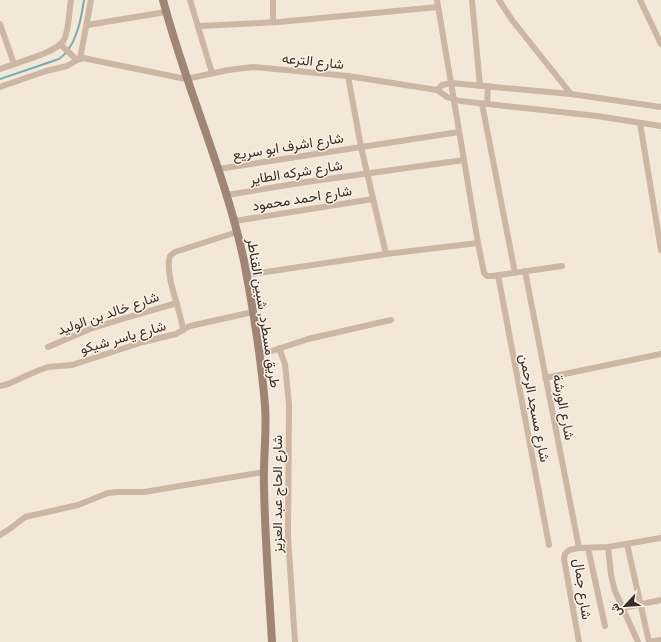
<svg xmlns="http://www.w3.org/2000/svg" width="661" height="642" font-family="Ubuntu,Vazirmatn,sans-serif">
<style>
.lines{fill:none;stroke-linecap:round;stroke-linejoin:round}
.stream{stroke:#75adb2;stroke-width:2}
.street{stroke:#cbb7a3;stroke-width:6}
.secondary{stroke:#9f8574;stroke-width:8}
.labels{text-anchor:middle;dominant-baseline:central;stroke-width:3;stroke-linejoin:round;paint-order:stroke}
.street-label{font-size:14px;fill:#362b26;stroke:#faf1e4}
</style>
<rect width="100%" height="100%" fill="#f3e7d8"/>
<g class="lines">
<path class="stream" d="M0,79L59,59C76,47 81,20 84,0"/>
<g class="street">
<polyline points="190,0 212,73"/>
<polyline points="437,0 478,243 484,273 487,276 493,276 562,266"/>
<polyline points="472,0 480,86"/>
<polyline points="499,0 512,20 571,94"/>
<polyline points="640,0 661,44"/>
<polyline points="273,22 273,0"/>
<polyline points="0,24 14,64"/>
<polyline points="87,25 166,12"/>
<polyline points="198,26 279,22 438,7"/>
<polyline points="60,44 77,60"/>
<polyline points="80,59 91,0"/>
<path d="M0,69C15,63 57,53 64,40C69,30 69,11 71,0"/>
<polyline points="348,76 361,147 386,254"/>
<polyline points="0,87 46,71 67,66 77,60 83,58 186,79 228,70 253,67 348,76 437,90 447,97 460,101 597,116 661,126"/>
<polyline points="437,90 442,85 451,83 571,94 661,107"/>
<polyline points="482,104 515,273"/>
<polyline points="487,104 488,86"/>
<polyline points="640,123 661,250"/>
<polyline points="218,169 459,132"/>
<polyline points="227,195 306,182 464,160"/>
<polyline points="235,221 373,199"/>
<polyline points="525,271 579,548"/>
<polyline points="246,275 386,254 478,243"/>
<polyline points="498,275 549,545"/>
<path d="M183,330C181,310 164,275 170,256L175,252L237,232"/>
<polyline points="48,347 90,329 122,319 177,303"/>
<polyline points="279,348 285,364 289,404 288,537 295,642"/>
<polyline points="260,355 308,339 391,320"/>
<polyline points="545,378 661,354"/>
<polyline points="0,386 8,384 37,371 48,367 72,365 143,342 176,334 190,326 253,312"/>
<polyline points="0,535 11,528 25,517 78,505 108,493 118,492 144,492 264,472"/>
<polyline points="627,544 649,642"/>
<polyline points="608,547 611,575 615,591 638,642"/>
<polyline points="588,548 605,626"/>
<polyline points="623,608 661,600"/>
<polyline points="579,642 564,559 565,554 569,550 579,548 608,547 661,538"/>
<polyline points="649,642 661,640"/>
</g>
<path class="secondary" d="M163,0C186,88 225,172 244,261C253,308 261,357 265,405C267,432 263,460 264,487C265,539 269,590 272,642"/>
</g>
<g class="labels">
<g class="street-label">
<text transform="translate(313 61) rotate(6)">شارع الترعه</text>
<text transform="translate(288 146) rotate(-9)">شارع اشرف ابو سريع</text>
<text transform="translate(296 172) rotate(-9)">شارع شركه الطاير</text>
<text transform="translate(302 198) rotate(-9)">شارع احمد محمود</text>
<text transform="translate(108 313) rotate(-19)">شارع خالد بن الوليد</text>
<text transform="translate(264 313) rotate(81)">طريق مسطرد, شبين القناطر</text>
<text transform="translate(123 337) rotate(-16)">شارع ياسر شيكو</text>
<text transform="translate(564 407) rotate(79)">شارع الورشة</text>
<text transform="translate(535 408) rotate(79)">شارع مسجد الرحمن</text>
<text transform="translate(277 494) rotate(-90)">شارع الحاج عبد العزيز</text>
<text transform="translate(583 589) rotate(82)">شارع جمال</text>
</g>
</g>
<g transform="translate(625 606) rotate(244)" stroke="#faf1e4" stroke-width="3" paint-order="stroke">
<path d="M0-3L7 15L0 10L-7 15Z" fill="#362b26"/>
<text y="-6" font-size="11" font-weight="bold" text-anchor="middle" fill="#362b26">ش</text>
</g>
</svg>
